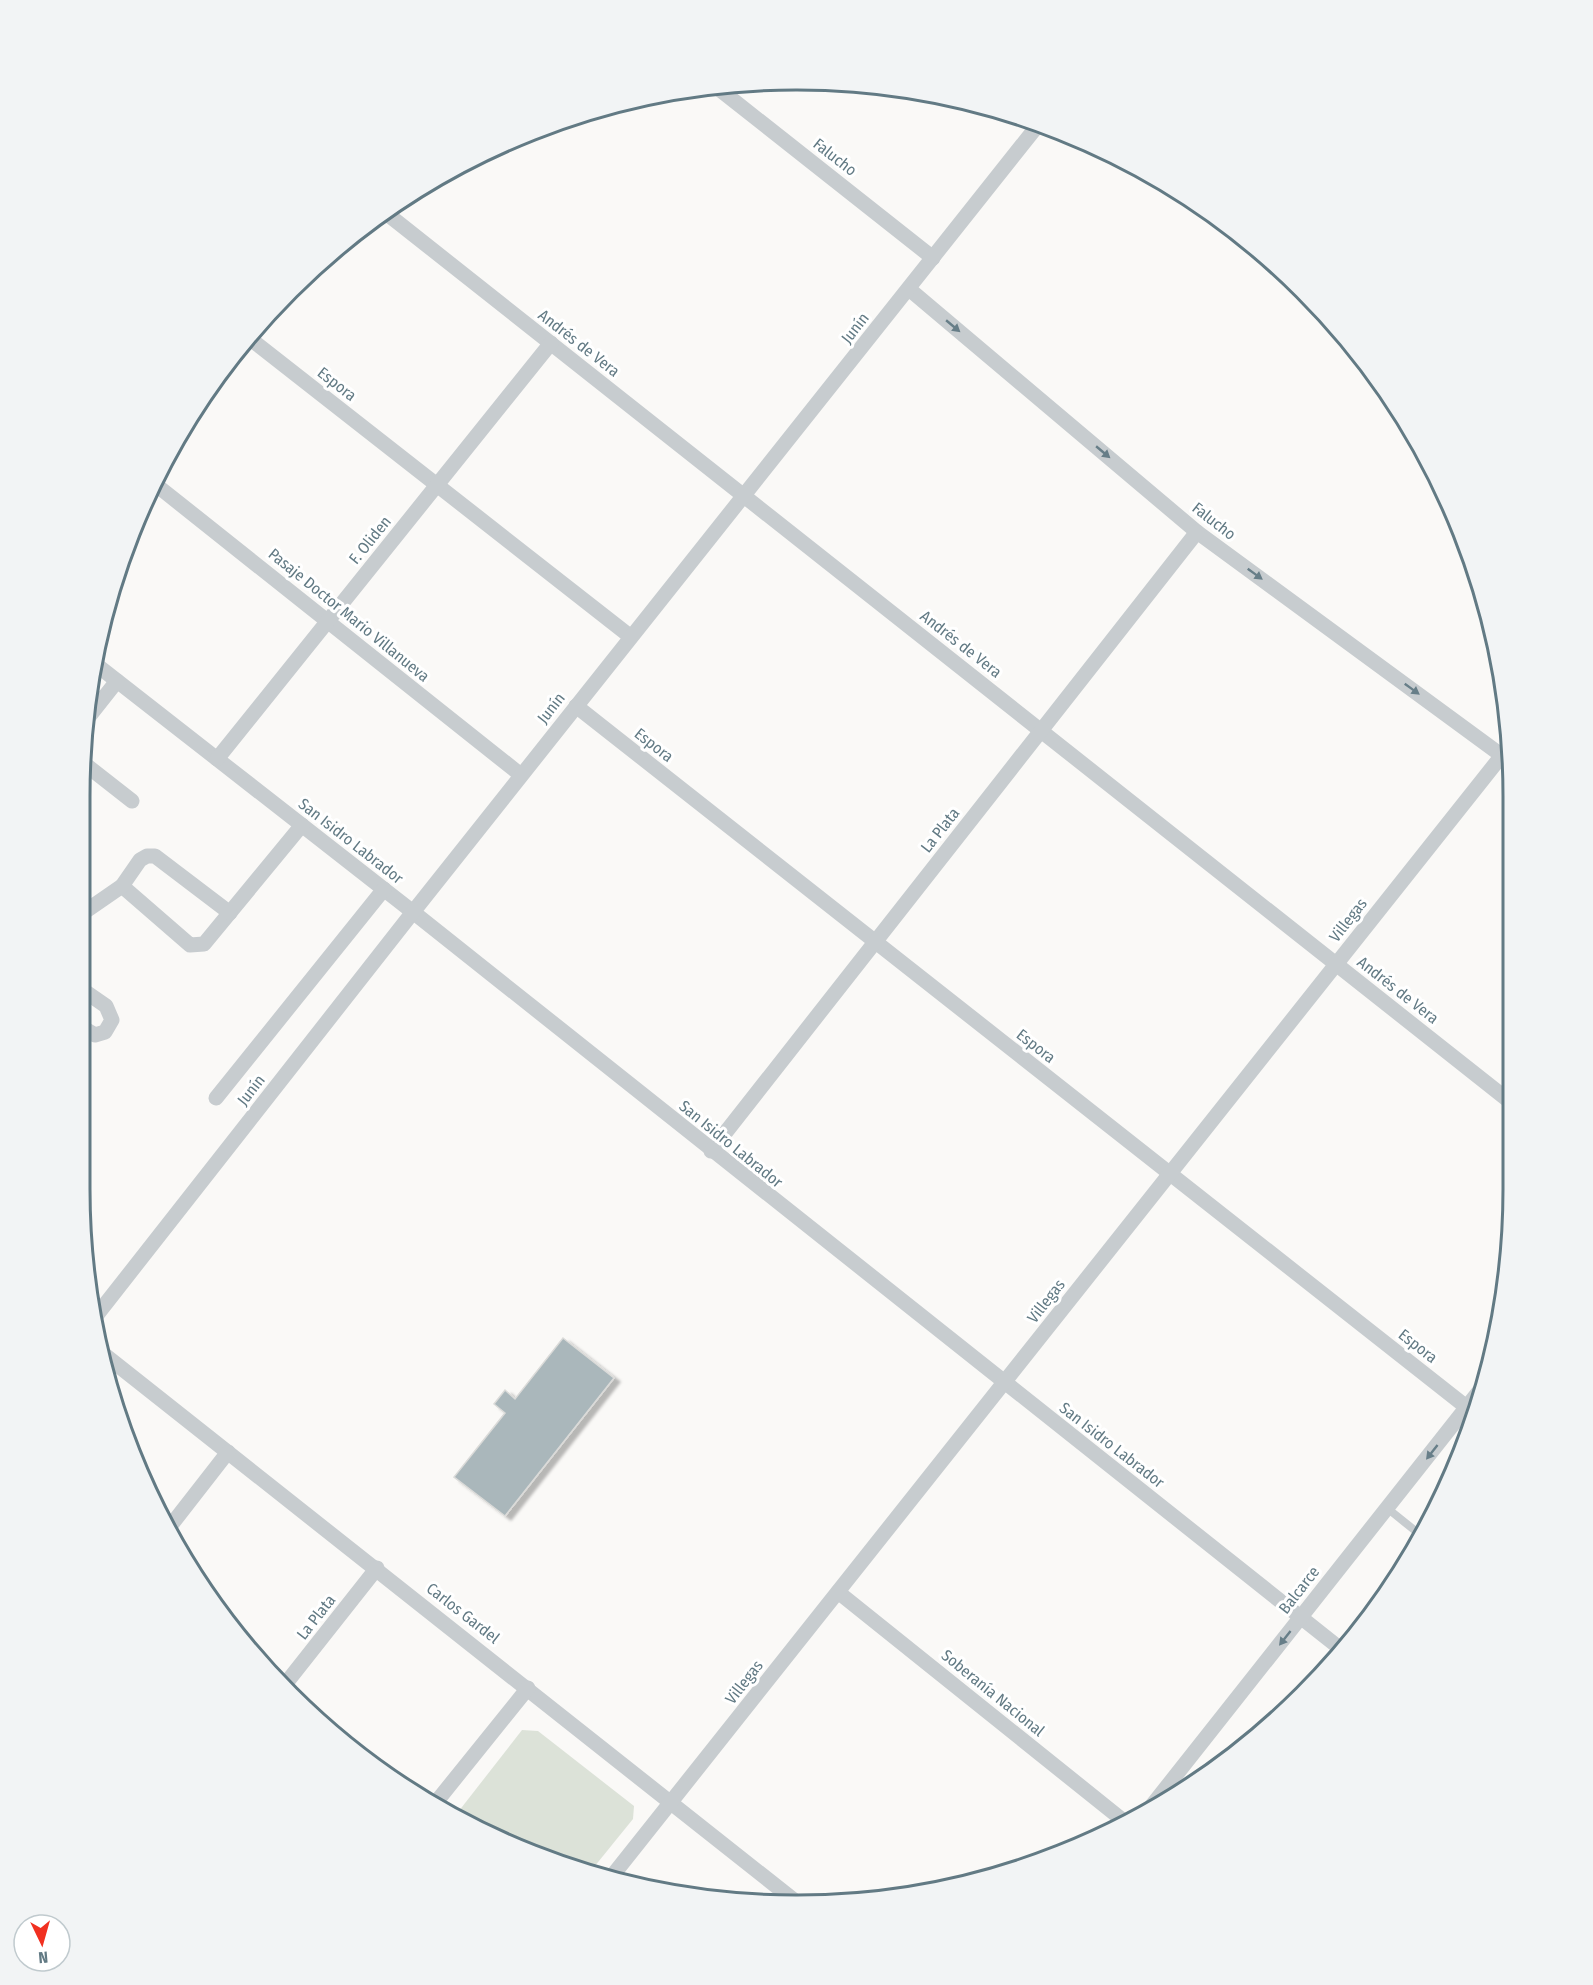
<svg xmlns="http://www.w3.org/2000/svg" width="1593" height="1985" font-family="'Fira Sans Condensed',sans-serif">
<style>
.green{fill:#dce2d8}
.building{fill:#aab7bb;stroke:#dbdbd9;stroke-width:1.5;filter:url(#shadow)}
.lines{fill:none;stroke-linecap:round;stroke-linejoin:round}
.service{stroke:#c7cccf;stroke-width:8}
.minor{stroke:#c7cccf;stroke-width:15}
.oneway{fill:#677e88}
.labels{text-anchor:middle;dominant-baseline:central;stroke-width:6;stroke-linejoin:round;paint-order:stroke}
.street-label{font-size:16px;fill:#627a84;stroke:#fff}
.rim{fill:none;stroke:#627a84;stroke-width:3}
</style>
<defs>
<filter id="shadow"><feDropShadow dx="6" dy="4" stdDeviation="1.5" flood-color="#0004"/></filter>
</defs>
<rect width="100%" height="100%" fill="#faf9f7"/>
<polygon class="green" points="522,1730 538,1731 634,1806 633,1819 590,1872 455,1816"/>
<polygon class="building" points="563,1338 614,1378 505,1516 454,1477 505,1413 494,1404 505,1390 515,1399"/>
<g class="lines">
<polyline class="service" points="1387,1508 1418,1533"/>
<g class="minor">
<polyline points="714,85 933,258"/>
<polyline points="386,213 1513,1104"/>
<polyline points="909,289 1197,532 1512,763"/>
<polyline points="248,337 631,637"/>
<polyline points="155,484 521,775"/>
<polyline points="98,666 413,912 1342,1650"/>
<polyline points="576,706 1474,1413"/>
<polyline points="87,719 117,681"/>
<polyline points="217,759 551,343"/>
<polyline points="81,761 132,801"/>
<polyline points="122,886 190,945 204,944 302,825"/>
<polyline points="80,915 122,886 140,860 147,856 155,856 230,913"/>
<polyline points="80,1026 95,1035 105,1032 112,1020 106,1006 80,988"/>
<polyline points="216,1098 384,889"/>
<polyline points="711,1151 1197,532"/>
<polyline points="96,1316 413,912 1038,125"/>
<polyline points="101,1352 800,1905"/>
<polyline points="168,1529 228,1452"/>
<polyline points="838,1592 1125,1822"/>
<polyline points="283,1687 377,1568"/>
<polyline points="433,1806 528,1688"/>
<polyline points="1146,1813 1481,1389"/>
<polyline points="609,1880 1511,744"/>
</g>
</g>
<defs><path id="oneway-solid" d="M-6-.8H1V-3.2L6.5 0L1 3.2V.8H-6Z" transform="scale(1.5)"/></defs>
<g class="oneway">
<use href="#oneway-solid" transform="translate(953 326) rotate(40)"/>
<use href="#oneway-solid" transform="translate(1103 452) rotate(40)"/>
<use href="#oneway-solid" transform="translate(1255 574) rotate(36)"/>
<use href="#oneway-solid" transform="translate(1412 689) rotate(36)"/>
<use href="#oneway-solid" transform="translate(1432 1452) rotate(128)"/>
<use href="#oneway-solid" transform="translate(1285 1638) rotate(128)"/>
</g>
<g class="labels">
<g class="street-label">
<text transform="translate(835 157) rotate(38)">Falucho</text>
<text transform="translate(855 328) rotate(-52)">Junín</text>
<text transform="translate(579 343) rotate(38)">Andrés de Vera</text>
<text transform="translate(337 384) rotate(38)">Espora</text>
<text transform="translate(1214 521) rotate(38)">Falucho</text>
<text transform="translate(370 540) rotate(-51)">F. Oliden</text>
<text transform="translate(349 615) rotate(39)">Pasaje Doctor Mario Villanueva</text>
<text transform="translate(961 644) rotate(38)">Andrés de Vera</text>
<text transform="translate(551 708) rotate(-52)">Junín</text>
<text transform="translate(654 745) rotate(38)">Espora</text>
<text transform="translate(940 830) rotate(-52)">La Plata</text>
<text transform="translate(351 841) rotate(38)">San Isidro Labrador</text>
<text transform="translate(1348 920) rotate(-52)">Villegas</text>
<text transform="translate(1398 990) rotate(38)">Andrés de Vera</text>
<text transform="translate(1036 1046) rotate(38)">Espora</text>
<text transform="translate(251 1090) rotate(-52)">Junín</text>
<text transform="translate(731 1144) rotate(39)">San Isidro Labrador</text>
<text transform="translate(1046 1301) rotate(-52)">Villegas</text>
<text transform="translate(1418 1346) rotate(38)">Espora</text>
<text transform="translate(1112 1445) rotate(38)">San Isidro Labrador</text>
<text transform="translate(1299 1590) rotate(-52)">Balcarce</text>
<text transform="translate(463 1613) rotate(38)">Carlos Gardel</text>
<text transform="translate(316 1617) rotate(-52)">La Plata</text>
<text transform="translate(744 1682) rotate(-52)">Villegas</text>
<text transform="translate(993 1693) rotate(39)">Soberanía Nacional</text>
</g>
</g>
<path d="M0 0H1593V1985H0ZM796 90H797A706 706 0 0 1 1503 796V1189A706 706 0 0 1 797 1895H796A706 706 0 0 1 90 1189V796A706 706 0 0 1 796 90Z" fill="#f2f4f5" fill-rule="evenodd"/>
<path class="rim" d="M796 90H797A706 706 0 0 1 1503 796V1189A706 706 0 0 1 797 1895H796A706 706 0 0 1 90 1189V796A706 706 0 0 1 796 90Z"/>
<g transform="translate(42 1943) rotate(175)"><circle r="28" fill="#ffffff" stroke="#c0cace" stroke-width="1.5"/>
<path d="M0-4.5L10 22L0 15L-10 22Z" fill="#f13020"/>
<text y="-9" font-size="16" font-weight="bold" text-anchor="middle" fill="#627a84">N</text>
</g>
</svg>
